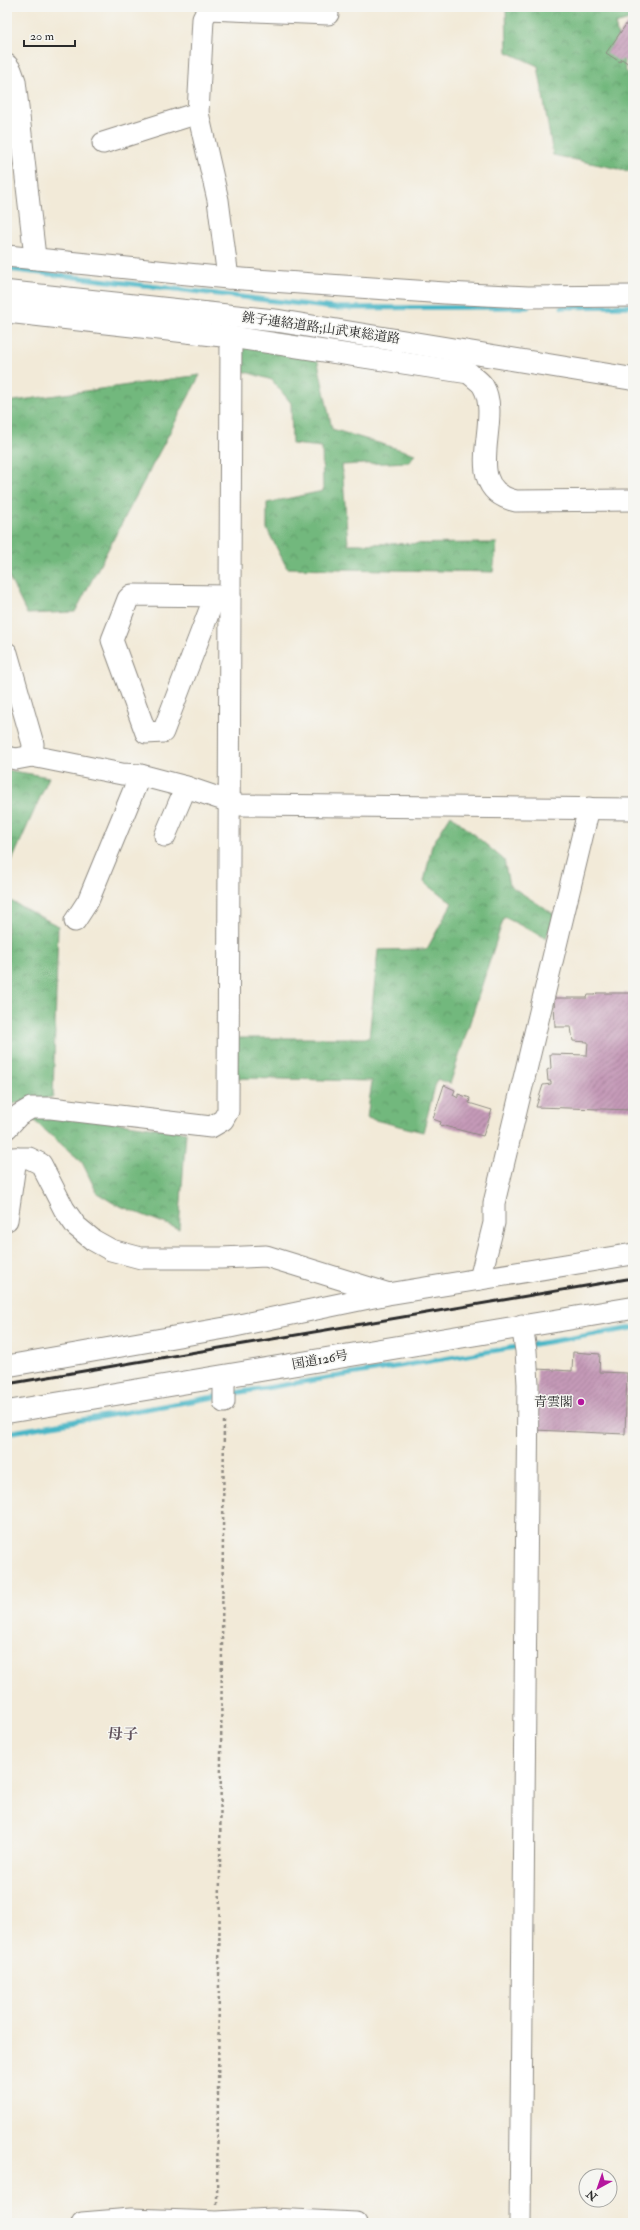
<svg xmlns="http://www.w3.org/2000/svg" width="640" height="2230" font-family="'IM FELL Double Pica','Noto Serif JP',serif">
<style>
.forest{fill:url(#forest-crowns);stroke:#4e7254}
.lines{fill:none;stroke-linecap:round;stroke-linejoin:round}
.stream{stroke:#4ab6c6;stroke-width:5}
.building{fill:url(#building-hatch)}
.minor-casing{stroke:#8e8a82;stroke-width:23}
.highway-casing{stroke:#8e8a82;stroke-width:24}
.path{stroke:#8e8a82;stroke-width:2.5;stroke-dasharray:3 3;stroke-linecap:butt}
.minor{stroke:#fff;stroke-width:21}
.highway{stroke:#fff;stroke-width:22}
.rail{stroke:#2b2b2b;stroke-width:3}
.poi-dot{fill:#b5179e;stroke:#f6f6f2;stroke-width:1.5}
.labels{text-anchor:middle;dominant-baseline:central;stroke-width:3;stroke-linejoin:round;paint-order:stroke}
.street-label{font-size:13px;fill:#2b2b2b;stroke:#f6f6f2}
.poi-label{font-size:13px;fill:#2b2b2b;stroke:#f6f6f2;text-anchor:end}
.quarter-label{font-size:15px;font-weight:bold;fill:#61525c;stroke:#f6f6f2}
</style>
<defs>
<pattern id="forest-crowns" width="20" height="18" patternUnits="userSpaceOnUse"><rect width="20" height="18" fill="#72b87d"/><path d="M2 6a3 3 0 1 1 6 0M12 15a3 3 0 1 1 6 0" fill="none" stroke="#5e9667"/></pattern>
<pattern id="building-hatch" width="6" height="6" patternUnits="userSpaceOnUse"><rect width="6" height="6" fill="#c59ab8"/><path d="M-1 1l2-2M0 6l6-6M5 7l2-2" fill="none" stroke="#a07e96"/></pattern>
</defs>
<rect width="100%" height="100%" fill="#f6f6f2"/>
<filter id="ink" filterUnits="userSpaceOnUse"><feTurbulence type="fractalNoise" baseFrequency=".025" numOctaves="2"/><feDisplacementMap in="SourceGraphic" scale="8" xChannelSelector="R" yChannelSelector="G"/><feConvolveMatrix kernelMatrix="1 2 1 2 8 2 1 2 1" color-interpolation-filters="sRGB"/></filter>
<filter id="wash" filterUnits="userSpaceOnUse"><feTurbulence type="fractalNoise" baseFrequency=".012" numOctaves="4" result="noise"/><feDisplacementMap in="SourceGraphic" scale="16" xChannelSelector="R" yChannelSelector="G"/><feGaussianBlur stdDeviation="0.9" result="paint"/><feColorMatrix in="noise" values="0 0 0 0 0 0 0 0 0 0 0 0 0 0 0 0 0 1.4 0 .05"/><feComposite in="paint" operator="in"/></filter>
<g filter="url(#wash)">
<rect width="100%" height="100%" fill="#f2ead8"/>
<g class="forest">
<polygon points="506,7 633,7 633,19 615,24 626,71 633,77 633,172 553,155 538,66 507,52"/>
<polygon points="237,322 312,334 332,429 415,454 409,462 342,465 348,544 497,543 493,572 287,568 267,529 267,503 323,491 322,447 292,444 291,403 272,380 233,368"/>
<polygon points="200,375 75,612 27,614 7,573 7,402"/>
<polygon points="7,770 49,777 7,872"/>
<polygon points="451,815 504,860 509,885 555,915 546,938 504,917 450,1084 437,1079 423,1132 367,1118 372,1081 236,1078 237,1038 369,1038 378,950 427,949 452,903 424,882 432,845"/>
<polygon points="7,899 58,926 53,1097 7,1105"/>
<polygon points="47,1113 186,1132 179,1229 115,1204 97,1193 82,1162 32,1119"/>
</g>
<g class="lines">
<g class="stream">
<polyline points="7,269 334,308 528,307"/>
<polyline points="562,307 632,306"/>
<polyline points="529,1345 633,1328"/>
<polyline points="229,1394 522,1346"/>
<polyline points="7,1433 220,1396"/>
</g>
</g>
<g id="blocks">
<g class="building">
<polygon points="627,23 633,27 633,67 622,59 620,62 606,53"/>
<polygon points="597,993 633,993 633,1110 536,1107 543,1085 551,1084 551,1081 548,1081 547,1070 551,1068 550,1054 587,1055 588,1042 573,1041 571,1027 555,1027 554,998 587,998 588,995 595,995"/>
<polygon points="444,1085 455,1090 453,1095 458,1098 458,1094 470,1098 469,1103 492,1110 483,1136 440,1125 441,1122 433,1119"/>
<polygon points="573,1352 600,1354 599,1372 627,1373 625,1434 535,1430 537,1369 572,1371"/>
</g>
</g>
</g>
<g filter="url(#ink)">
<use href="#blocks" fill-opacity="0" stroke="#8e8a82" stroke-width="1"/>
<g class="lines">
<g class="minor-casing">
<g id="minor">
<polyline points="209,7 203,19 198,113 218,200 228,278"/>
<polyline points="208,9 328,14"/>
<polyline points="7,65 11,70 15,81 35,257"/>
<polyline points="103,143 198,113"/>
<polyline points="7,256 228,278 445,293 528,297 633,296"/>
<path d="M7,312L231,337L469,373C473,377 480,381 483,386C504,421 458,488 516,501L633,500"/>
<polyline points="215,596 163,732 146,733 112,640 128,599 132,595 230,596"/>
<polyline points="7,653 33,744 32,756"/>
<polyline points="7,757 16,759 32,756 122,774 140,775 186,787 239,805 633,809"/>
<polyline points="165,836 186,787"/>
<polyline points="75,921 88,901 140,775"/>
<polyline points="7,1128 19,1115 31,1108 51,1108 211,1127 223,1120 228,1111 231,337"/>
<polyline points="7,1158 29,1158 41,1164 64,1209 76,1226 93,1240 111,1250 141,1258 221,1258 266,1256 386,1293"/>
<polyline points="7,1220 16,1158"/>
<polyline points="480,1279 494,1223 494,1203 589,808"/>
<polyline points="7,1366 225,1328 388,1294 633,1254"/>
<polyline points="224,1377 224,1402"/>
<polyline points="82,2223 131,2219 217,2222 272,2219 356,2223"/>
<polyline points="520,2223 528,1384 526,1351 522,1325"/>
</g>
</g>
<g class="highway-casing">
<g id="highway">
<polyline points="7,292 279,321 633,379"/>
<polyline points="7,1412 633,1308"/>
</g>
</g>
<polyline class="path" points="217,2204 224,1421"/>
<use href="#minor" class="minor"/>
<use href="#highway" class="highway"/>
<polyline class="rail" points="7,1384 633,1278"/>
</g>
</g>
<circle class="poi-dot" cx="581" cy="1402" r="4"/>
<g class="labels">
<g class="street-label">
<text transform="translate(321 328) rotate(8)">銚子連絡道路;山武東総道路</text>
<text transform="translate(320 1360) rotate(-10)">国道126号</text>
</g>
<g class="poi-label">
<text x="573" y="1402">青雲閣</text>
</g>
<g class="quarter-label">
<text x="123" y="1734">母子</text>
</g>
</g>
<rect width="640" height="2230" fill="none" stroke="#f6f6f2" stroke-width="24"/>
<g transform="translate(598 2188) rotate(220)"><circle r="19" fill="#f6f6f2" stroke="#a5a5a2"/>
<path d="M0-3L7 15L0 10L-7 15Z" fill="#b5179e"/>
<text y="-6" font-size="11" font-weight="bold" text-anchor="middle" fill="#2b2b2b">N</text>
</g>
<path d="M24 40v6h51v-6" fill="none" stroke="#2b2b2b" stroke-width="2"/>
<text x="30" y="40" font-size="12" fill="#2b2b2b" stroke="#f6f6f2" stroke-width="3" paint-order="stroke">20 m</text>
</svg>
